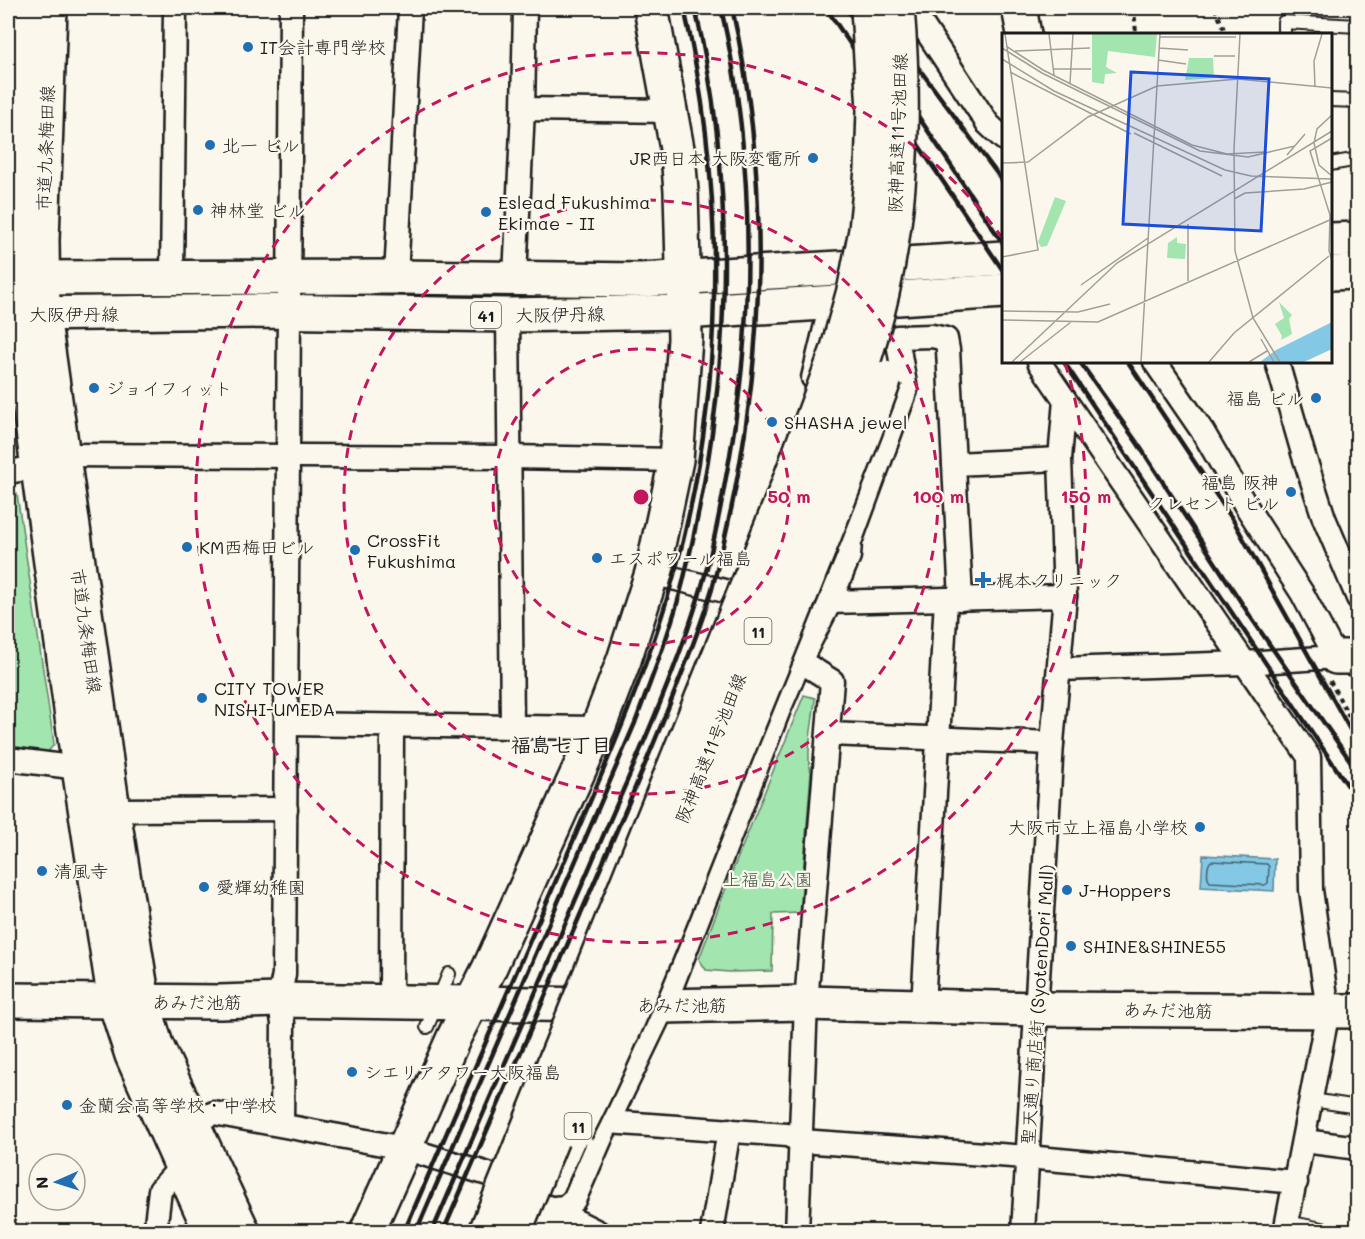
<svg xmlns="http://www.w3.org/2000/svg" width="1365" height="1239" font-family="Mali,'Klee One',sans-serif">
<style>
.green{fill:#a2e5af;stroke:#5f8066;stroke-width:1.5}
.water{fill:#83c9e5;stroke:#5a8495;stroke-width:1.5}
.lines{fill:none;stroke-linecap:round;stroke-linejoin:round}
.shore{stroke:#45616c;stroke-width:1.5}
.lane-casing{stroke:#1c1c1c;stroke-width:16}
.street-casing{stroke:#1c1c1c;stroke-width:27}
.secondary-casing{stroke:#1c1c1c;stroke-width:38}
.primary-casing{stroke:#1c1c1c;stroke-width:38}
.path{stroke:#1c1c1c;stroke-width:4;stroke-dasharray:4.5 4.5;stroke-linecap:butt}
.lane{stroke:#fbf7ec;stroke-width:12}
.street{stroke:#fbf7ec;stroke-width:22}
.secondary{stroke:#fbf7ec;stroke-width:33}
.primary{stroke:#fbf7ec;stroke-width:33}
.rail{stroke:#1c1c1c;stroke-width:4.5}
.highway-bridge-casing{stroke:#1c1c1c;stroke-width:38;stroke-linecap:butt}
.highway-bridge{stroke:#fbf7ec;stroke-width:33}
.ring{fill:none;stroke:#c2185b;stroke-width:3;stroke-dasharray:10 8}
.poi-dot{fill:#1f6fb2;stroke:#fbf7ec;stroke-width:2}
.labels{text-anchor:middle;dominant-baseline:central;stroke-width:4.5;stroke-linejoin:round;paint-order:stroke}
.shield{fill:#fbf7ec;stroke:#5f5e5a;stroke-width:1.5}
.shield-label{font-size:16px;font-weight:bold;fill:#1c1c1c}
.poi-label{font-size:18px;fill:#1c1c1c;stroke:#fbf7ec;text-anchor:start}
.street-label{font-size:18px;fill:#1c1c1c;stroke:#fbf7ec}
.park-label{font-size:18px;fill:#445848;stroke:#fbf7ec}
.neighbourhood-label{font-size:20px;font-weight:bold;fill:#1c1c1c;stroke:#fbf7ec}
.inset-road{fill:none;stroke:#a29f99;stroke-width:1.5}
.view{fill:#1d4ed8;fill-opacity:0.15;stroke:#1d4ed8;stroke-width:3}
.inset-edge{fill:none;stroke:#1c1c1c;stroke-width:3}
.centre{fill:#c2185b;stroke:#fbf7ec;stroke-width:3}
.ring-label{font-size:18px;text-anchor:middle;font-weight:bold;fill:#c2185b;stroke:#fbf7ec;stroke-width:4.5;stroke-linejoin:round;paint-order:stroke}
</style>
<rect width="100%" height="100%" fill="#fbf7ec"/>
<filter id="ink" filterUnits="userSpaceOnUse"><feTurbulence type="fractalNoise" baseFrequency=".0167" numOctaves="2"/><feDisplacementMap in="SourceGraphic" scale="12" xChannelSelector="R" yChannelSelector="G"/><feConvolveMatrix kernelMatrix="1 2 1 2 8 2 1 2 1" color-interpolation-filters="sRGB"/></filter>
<g filter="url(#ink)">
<g class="green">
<polygon points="8,488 17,494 54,744 48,752 8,747"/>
<path d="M804,695L815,698C814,719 805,753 811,772L800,913L773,914L772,971L729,972L706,970L699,959L734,867Z"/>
</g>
<polygon class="water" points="1203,855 1275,859 1274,891 1201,887"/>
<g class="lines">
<path class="shore" d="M1211,861L1267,864L1269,867L1268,883L1265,885L1210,882C1206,877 1207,865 1211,861Z"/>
<g class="lane-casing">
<g id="lane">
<polyline points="1284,34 1284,22 1358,26"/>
<polyline points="1330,100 1358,101"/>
<polyline points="1330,164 1353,160"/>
<polyline points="427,1027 449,974"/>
<polyline points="1312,1100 1358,1107"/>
<polyline points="1287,1222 1337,1232"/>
</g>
</g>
<g class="street-casing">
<g id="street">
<polyline points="911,8 988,124 1004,139"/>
<polyline points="523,109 671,111"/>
<polyline points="172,276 175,8"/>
<polyline points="396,277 410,8"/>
<polyline points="515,277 523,109 525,8"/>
<polyline points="508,315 512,726"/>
<polyline points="1039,362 1309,757 1311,890 1328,1011 1285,1232"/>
<polyline points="1277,362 1303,453 1324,518 1358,598"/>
<polyline points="813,378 831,304"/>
<polyline points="62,455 510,457 676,460"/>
<polyline points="954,464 1060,459"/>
<polyline points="8,472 38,467"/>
<polyline points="652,573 729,592"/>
<polyline points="830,602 1065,596"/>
<polyline points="1060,669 1245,663 1336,657 1302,593 1246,506 1203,432 1155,362"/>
<polyline points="287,724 598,728"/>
<polyline points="829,734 1052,743"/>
<polyline points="8,759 79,768"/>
<polyline points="113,810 286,809"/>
<polyline points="391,1002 392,726"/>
<polyline points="923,1006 946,599"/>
<polyline points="193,1122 214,1113 404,1148 488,1174 517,1190"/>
<polyline points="608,1122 787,1135 801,1141 1027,1157 1296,1182"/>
<path d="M282,1125L283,1023L279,1000L284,974C288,652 288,330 291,8"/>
<polyline points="1304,1141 1358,1148"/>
<polyline points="548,1207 598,1232"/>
<polyline points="558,1213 574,1200 608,1122 664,1006 778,712 800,661 830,602 849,556 850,542 906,390 897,337 932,336 946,339 948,350 961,599"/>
<polyline points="155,1232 160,1190 181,1167"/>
<polyline points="712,1232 729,1130"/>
<polyline points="797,1232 806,1003 832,681 800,661"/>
<polyline points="1023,1232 1052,743 1065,596 1060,459 1065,400"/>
</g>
</g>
<g class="secondary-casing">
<g id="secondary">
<polyline points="1019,8 1024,34"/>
<polyline points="1336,657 1358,657"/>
<polyline points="8,1000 220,1002 279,1000 664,1006 806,1003 1036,1009 1358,1011"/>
<polyline points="367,1232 455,1035 489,969 598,728 624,660 652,573 676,460 685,339 681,191 678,154 651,8"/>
<polyline points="548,1232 558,1213"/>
</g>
</g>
<g class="primary-casing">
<g id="primary">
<polyline points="24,8 14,278 17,314 79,768 115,1002 132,1055 211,1232"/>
<polyline points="50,8 42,240 43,315 113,810 143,1002 156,1045 243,1232"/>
<polyline points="1330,240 1358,239"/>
<polyline points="1330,273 1358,272"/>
<polyline points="19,278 396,277 641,280 1004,258"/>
<polyline points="22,314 260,311 508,315 684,312 1004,291"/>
</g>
</g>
<g class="path">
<polyline points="1134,8 1136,34"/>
<polyline points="1215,8 1226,34"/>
<polyline points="1330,681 1358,733"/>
</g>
<use href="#lane" class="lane"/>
<use href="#street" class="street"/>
<use href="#secondary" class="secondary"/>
<use href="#primary" class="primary"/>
<g class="rail">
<polyline points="826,8 1004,272"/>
<polyline points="846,8 1004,245"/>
<polyline points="874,8 1004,183"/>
<polyline points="1064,362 1358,801"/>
<polyline points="1080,362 1138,444 1252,619 1358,772"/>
<polyline points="1128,362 1233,520 1358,744"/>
<path d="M404,1232C455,1113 506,995 558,876C599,780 643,684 672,582C725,399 727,193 684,8"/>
<path d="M416,1232L635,723C652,677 671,630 683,582C730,394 740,197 695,8"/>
<path d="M432,1232C485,1109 538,987 591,864C629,775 673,682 701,589C711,556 718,522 724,488C755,331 757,164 721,8"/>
<path d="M443,1232C497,1105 553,979 607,853C634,791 660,730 684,668C694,642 704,615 712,589C763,401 776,199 732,8"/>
</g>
<g class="highway-bridge-casing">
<g id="highway-bridge">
<path d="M576,1131C631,1023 674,909 719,796C775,657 833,519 885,378"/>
<polyline points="486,1232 787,488 837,352 855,287 866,230 872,170 874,110 868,8"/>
<path d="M514,1232L819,482C843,420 868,357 882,293C903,199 905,102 897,8"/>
</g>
</g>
<use href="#highway-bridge" class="highway-bridge"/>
</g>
</g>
<g class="ring">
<circle cx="641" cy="497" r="148"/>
<circle cx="641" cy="497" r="297"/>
<path d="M1065 363A445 445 0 1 1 1003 239"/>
</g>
<g class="poi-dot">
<circle cx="248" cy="47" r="6"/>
<circle cx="210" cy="145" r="6"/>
<circle cx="813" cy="158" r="6"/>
<circle cx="198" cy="210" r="6"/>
<circle cx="486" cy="212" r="6"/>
<circle cx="94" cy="388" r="6"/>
<circle cx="1316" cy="398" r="6"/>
<circle cx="772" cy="422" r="6"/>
<circle cx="1291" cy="492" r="6"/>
<circle cx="187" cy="547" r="6"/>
<circle cx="355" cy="550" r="6"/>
<circle cx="597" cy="558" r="6"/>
<path d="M980 571h6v6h6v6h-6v6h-6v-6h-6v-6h6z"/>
<circle cx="202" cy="698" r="6"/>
<circle cx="1200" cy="827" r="6"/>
<circle cx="42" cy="871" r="6"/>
<circle cx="204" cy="887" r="6"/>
<circle cx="1067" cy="890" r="6"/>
<circle cx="1071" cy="946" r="6"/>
<circle cx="352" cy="1072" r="6"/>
<circle cx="67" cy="1105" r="6"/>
</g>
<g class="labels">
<g class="shield">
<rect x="471" y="302" width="30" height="26" rx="4.5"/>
<rect x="744.5" y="618" width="27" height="26" rx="4.5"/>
<rect x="564.5" y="1113" width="27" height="26" rx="4.5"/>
</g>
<g class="shield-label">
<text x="486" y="315">41</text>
<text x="758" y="631">11</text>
<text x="578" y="1126">11</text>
</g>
<g class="poi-label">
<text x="260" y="47">IT会計専門学校</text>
<text x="222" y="145">北一 ビル</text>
<text x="801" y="158" text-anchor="end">JR西日本 大阪変電所</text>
<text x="498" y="202">Eslead Fukushima<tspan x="498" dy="21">Ekimae - II</tspan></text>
<text x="210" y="210">神林堂 ビル</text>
<text x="106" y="388">ジョイフィット</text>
<text x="1304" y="398" text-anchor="end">福島 ビル</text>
<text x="784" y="422">SHASHA jewel</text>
<text x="1279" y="482" text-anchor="end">福島 阪神<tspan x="1279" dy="21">クレセント ビル</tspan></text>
<text x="367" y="540">CrossFit<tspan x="367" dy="21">Fukushima</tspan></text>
<text x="199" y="547">KM西梅田ビル</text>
<text x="609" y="558">エスポワール福島</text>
<text x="996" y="580">梶本クリニック</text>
<text x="214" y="688">CITY TOWER<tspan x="214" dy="21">NISHI-UMEDA</tspan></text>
<text x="1188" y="827" text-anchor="end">大阪市立上福島小学校</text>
<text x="54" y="871">清風寺</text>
<text x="216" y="887">愛輝幼稚園</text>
<text x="1079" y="890">J-Hoppers</text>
<text x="1083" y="946">SHINE&amp;SHINE55</text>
<text x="364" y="1072">シエリアタワー大阪福島</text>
<text x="79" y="1105">金蘭会高等学校・中学校</text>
</g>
<g class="street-label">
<text transform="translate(897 133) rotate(-88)">阪神高速11号池田線</text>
<text transform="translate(45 148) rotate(-88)">市道九条梅田線</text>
<text x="74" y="314">大阪伊丹線</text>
<text transform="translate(560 314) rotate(-1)">大阪伊丹線</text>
<text transform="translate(87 631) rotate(82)">市道九条梅田線</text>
<text transform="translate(710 748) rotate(-68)">阪神高速11号池田線</text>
<text x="197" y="1002">あみだ池筋</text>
<text x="682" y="1005">あみだ池筋</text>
<text transform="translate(1037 1005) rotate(-86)">聖天通り商店街 (SyotenDori Mall)</text>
<text transform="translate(1168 1010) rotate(1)">あみだ池筋</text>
</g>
<g class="park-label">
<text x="768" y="879">上福島公園</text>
</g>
<g class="neighbourhood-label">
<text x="561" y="744">福島七丁目</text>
</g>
</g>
<g transform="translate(1002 33)">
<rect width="330" height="330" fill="#fbf7ec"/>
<path d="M90,1H155L153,24L106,18L104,34L115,40L103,41L102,51L90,49ZM187,25H211L212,45L183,47ZM53,164L64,168L45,213L39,214L36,209ZM175,204V210L184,211L183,226L165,225L166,210ZM277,269L290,282L287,286L290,301L279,307L280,303L273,291L282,285Z" fill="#a2e5af"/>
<path d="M330,289V316L302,329H258L274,317Z" fill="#83c9e5"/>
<path class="inset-road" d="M47,1L52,42M238,1L232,116L233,218L251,285L278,329M158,4H234M4,13L41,37L190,112L225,121L263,119M0,15L40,40L198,118L246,124L293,113M157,15L186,17M13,18L88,15M212,23H233M0,26L52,58L223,137L249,143L330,146M156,27L184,31M51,36H89M8,39L129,101M68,50L71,1M313,54L312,28L320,1M330,82L315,96L312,110L317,132L330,143M132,100L220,143M330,105L308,118L328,182L327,218L330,227M285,122L303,101M0,130L26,129L86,84L155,53L236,46L330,55M232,166L243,160L302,156L330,149M186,191V248M0,224L36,217L3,1M79,252L146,205M0,278L76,279L108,271M0,287L96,289L330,186M259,306L272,329M10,329L115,230L330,98M18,329L69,289M139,329L158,1M207,329L232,300L327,223M247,329L265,318"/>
<path class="view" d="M129,39L267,46L259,198L121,191Z"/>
<rect width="330" height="330" class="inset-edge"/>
</g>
<circle cx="641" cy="497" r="9" class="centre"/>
<g class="ring-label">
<text x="789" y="503">50 m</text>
<text x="938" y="503">100 m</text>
<text x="1086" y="503">150 m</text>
</g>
<rect width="1365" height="1239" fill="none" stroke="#fbf7ec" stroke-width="30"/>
<rect x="15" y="15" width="1335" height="1209" fill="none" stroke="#1c1c1c" stroke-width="2" filter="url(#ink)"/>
<g transform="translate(57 1182) rotate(267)"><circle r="28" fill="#fbf7ec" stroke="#a29f99" stroke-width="1.5"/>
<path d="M0-4.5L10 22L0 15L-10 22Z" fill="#1f6fb2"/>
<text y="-9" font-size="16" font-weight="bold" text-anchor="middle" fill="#1c1c1c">N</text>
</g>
</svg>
